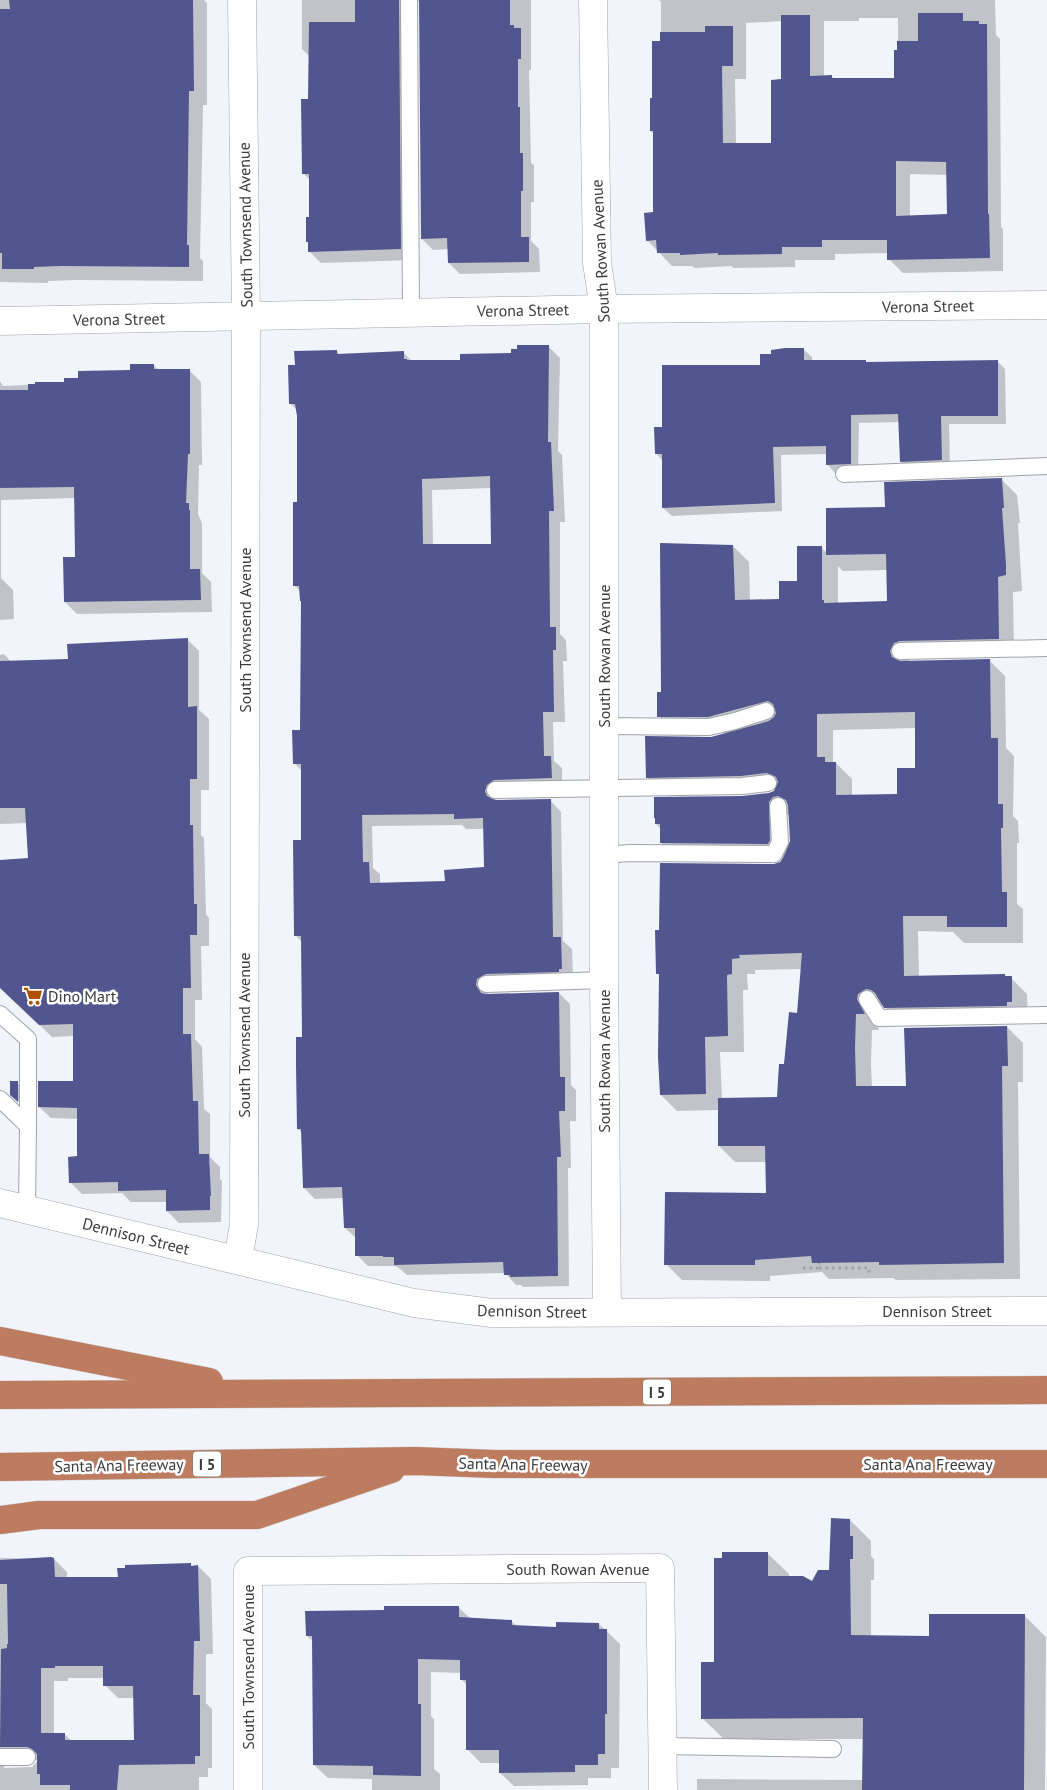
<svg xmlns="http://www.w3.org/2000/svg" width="1047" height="1790" font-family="'PT Sans',sans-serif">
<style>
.shadow{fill:#0003;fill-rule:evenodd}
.building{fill:#51578e;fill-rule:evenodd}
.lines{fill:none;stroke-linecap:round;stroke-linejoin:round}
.lane-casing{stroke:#a2a3aa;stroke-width:18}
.street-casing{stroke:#a2a3aa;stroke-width:29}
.secondary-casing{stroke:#a2a3aa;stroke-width:29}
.highway-casing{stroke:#d0d0d1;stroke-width:29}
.path{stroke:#a2a3a9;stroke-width:3;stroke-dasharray:2.5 4;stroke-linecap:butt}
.lane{stroke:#fff;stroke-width:16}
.street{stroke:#fff;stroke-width:28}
.secondary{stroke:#fff;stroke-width:28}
.highway{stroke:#bd7c5f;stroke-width:28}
.labels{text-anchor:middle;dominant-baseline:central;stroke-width:5;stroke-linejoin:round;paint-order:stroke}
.shield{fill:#fff;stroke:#757678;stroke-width:1}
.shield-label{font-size:15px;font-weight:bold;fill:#3a3b3e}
.street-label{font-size:16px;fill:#3a3b3e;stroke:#fff}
.poi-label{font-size:16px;fill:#3a3b3e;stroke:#fff;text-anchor:start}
</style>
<rect width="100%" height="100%" fill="#f2f4fc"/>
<g class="shadow">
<polygon points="0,0 204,0 207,3 207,105 203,105 200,258 203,261 203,281 77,280 48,281 48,283 0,282"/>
<polygon points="302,0 531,0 531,70 529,70 531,163 534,165 534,202 531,202 531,241 539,249 540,272 460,274 449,263 449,249 433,250 422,239 420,1 415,2 411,260 321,263 310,252 310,180 303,173 309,100 309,56 302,49"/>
<path d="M659,0H995L996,35L1000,39L1001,227L1003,229V271L903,273L889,259V253L835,254V260H795V267L733,268L732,266L695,268L692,266H672L647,240L654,214V134L651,131L661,42V2ZM859,18H898V51L895,79H835L831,76H824V21H859ZM783,21V81L772,144H736L735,79H746V23ZM910,174L948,175V216H910Z"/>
<path d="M549,347L560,358L558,451L562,455L565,522H560V634L566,640L567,661H563L565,722H553L554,761L562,768V789L497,796L496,801L550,800L561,812L563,941L572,949L573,980L491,987L487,995L559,993L570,1004L571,1085L576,1090V1121H570L571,1168H568L569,1286L523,1287L521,1285H516L505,1273L407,1275L399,1268L394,1266H368L357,1255V1239L345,1228L344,1198L315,1199L304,1188L302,1133L298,1129L303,1038L302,942L295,935L302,841V771L294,763L302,731L303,602L301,592L294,585L298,503L297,410L290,403L296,366L337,351L340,355L403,352L412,361H461L512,354ZM491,488L492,545H433L432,490ZM462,825L466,829H485V868L446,882L380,884V874L373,868L372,826Z"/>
<polygon points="803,349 812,357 812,362 867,363 997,361 1005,369 1006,424 949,424 950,468 909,470 901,461 900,422 859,423 858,472 835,473 827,464 827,454 781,455 782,511 672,516 663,508 663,461 656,453 663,428 762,366 772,355"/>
<polygon points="153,365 159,370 189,370 201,382 202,465 199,465 198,514 202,523 202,573 211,582 212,612 77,614 65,602 76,558 75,498 1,500 1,578 13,590 14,619 0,620 0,381 3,386 65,383 79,379 131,371"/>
<path d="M1001,479L1017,495L1020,523H1018L1022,591L1013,592L1014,655L910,659L908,662L989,660L1005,676L1006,748L1014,756L1013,816L1018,821L1019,843H1017V904L1023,909V943H964L953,932L918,931L919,977L1005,975L1007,978H1011L1027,994L1028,1018L902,1023L883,1005L874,1010L873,1016L879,1030H872L871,1064L872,1087H907L1007,1027L1023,1043V1082H1018L1020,1279L896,1280L893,1278L829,1279L822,1272L770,1276V1281L682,1280L666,1264L767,1194V1162H735L719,1146V1110L677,1111L661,1095V977L658,974L775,865L780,863L784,860L678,859L661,843V829L656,824L742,797L769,794L779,789L758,792L663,793L647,777L711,738L728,733L675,732L659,716L663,693L733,546L749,562L750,601L780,600L798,582L822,548L827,553L886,508ZM838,566L843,571L887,570L888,603L838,604ZM916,728V769L898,796H852V779L836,763H833V730ZM790,813L791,842L785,856L784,818ZM802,969L798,1014L778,1099H722L720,1052H744L743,990H748L747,974H755V970Z"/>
<polygon points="187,639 199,651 199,710 209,719 209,790 201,790 201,835 204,838 206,914 209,918 209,946 201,946 202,1000 195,1000 195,1039 202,1047 204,1109 210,1114 210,1157 220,1167 220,1179 222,1181 221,1222 179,1223 167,1211 167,1202 131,1202 122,1193 82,1194 70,1182 78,1158 78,1119 51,1118 39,1107 74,1083 74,1036 52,1037 0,986 0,860 29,859 27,823 0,824 0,655 4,654 11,662 69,660"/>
<polygon points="17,1083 21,1087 21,1104 12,1095"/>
<polygon points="850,1520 871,1541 871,1556 874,1559 874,1580 871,1580 871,1637 930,1637 1024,1615 1046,1637 1045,1790 697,1790 697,1779 864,1780 864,1739 724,1739 702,1718 716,1663 767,1553 789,1574 789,1577 813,1583 830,1571"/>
<path d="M0,1558L54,1559L67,1572V1579H119L190,1564L193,1567L198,1566L211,1579L213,1654H206V1703L212,1709V1768H208V1777H199V1790H0ZM68,1678H105V1685L118,1698H135V1741H72L64,1734H54V1681H68ZM38,1760L32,1767L4,1768V1766L9,1761Z"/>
<polygon points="458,1607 471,1619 511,1621 517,1626 558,1629 599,1624 620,1644 619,1768 611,1768 611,1778 588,1778 588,1785 514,1786 500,1773 500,1763 481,1763 467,1749 467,1685 462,1680 462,1673 431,1672 431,1716 434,1719 434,1769 440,1774 440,1790 372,1790 372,1779 328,1778 314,1765 314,1642 307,1636 386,1611"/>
</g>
<g class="building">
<polygon points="9,0 193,0 194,91 189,91 187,245 189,245 189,267 61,266 34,267 34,269 2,269 2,253 0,253 0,9 10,9"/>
<polygon points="355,0 399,0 401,249 308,252 308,242 306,242 306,217 309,217 309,174 302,174 301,99 308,99 309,22 355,22"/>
<polygon points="419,0 510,0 510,25 514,25 514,28 521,28 521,59 518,59 518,107 520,107 520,153 523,153 523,191 521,191 521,237 529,237 529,262 448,263 447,238 421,239"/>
<path d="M918,13H963V21H979V24H987L988,214H989L990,258L887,260V240H822V247H782V254L718,255V253L680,255V253H657L656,240L646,241L644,213L653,212V131H650V98H652V41H660V32H705V26H733V66H722L723,143H771V80L781,79V15H810V76L832,75V78H894V50H897V41H918ZM896,161L946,162L947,214L896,216Z"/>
<path d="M517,345H549L548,442H551L554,511H549L550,627H556V650H553L554,712H543L544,756H551L552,778L494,780L487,785L485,791L487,796L495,800L551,799L553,937H561L562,969H559V972L486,974L477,979L476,985L481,993L486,994L559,992L560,1077H565V1111H559L561,1157H557L558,1276L510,1277V1275H504L503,1262L394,1265V1257H383V1256H355V1228H344L342,1187L303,1188L301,1129H297L296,1066V1037H302L301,936H294L293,840H301V764H293L292,730H300L301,601H300L299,586H293V502H297V416L295,404H289L288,365H295L294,351L337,350V354L404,351V359H407V360H460V354L511,353V349H517ZM490,476L491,544H423L422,479ZM454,814V819L483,818L484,867L444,870L445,881L370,883L369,862H363L362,815Z"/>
<polygon points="785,348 804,348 804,360 866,360 866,362 998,360 998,416 941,416 942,460 900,462 898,414 851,415 851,464 826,465 826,446 773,447 775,503 662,508 662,454 655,454 654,427 662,427 662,365 760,365 760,354 771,354 771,350"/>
<polygon points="130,364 154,364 154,369 190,369 190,454 188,454 186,503 189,503 189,510 190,510 190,569 200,569 201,600 64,602 63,557 75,557 74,487 0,488 0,390 28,390 28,384 35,384 35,382 64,382 64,378 78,378 78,371 130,370"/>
<path d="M1002,478L1004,508H1002L1006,565V575L998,577L999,639L900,641L894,643L890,651L892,657L900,661L990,659L991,738H998V804H1003V828H1001L1002,892H1007V927H947V916H903L904,976L1005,974V976H1012V1002H1007V1006L884,1008L875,993L871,990L866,989L858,994L857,999L865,1014H856L855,1047L856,1086H906L904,1028L1007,1026L1008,1066H1002L1004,1263L879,1265V1262L812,1263L811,1256L755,1260V1265H664L665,1192L766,1193L765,1146H718V1098L777,1097L779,1064H784L789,1012L797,1013L802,953L739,955L740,958L732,959V974L727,975L728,1036L705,1037L706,1094L660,1095L658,1057L659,974H656L655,930H659L660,863L774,864L780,862L783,858L790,841L788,805L786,800L778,796L773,797L769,802L770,840L768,844L660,843V824H655V818H654V797L742,796L769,793L774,791L778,782L776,777L767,773L741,776L646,778L645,736L711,737L769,721L774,717L776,713L773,704L768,701L708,717H657V692H661L660,543L733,545L735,600L779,599V581H797V546H822V600H824V603L887,601L886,554L826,555V508L885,507L884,482ZM915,712V768H897V794L836,795V762H825V757H817V714Z"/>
<polygon points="188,638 188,707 197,706 197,779 190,779 190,825 193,825 194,904 197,904 197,935 190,935 191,988 183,988 183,1034 191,1034 193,1101 198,1101 199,1154 209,1154 211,1196 210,1196 210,1210 166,1211 166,1190 118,1191 118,1182 69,1183 68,1157 77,1156 77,1108 38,1107 38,1081 73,1081 73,1024 39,1025 0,988 0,860 28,858 25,808 0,808 0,661 68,659 67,644"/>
<polygon points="10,1081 18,1081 18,1102 10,1095"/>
<polygon points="831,1518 850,1519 850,1536 853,1536 853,1559 850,1559 851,1635 929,1636 929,1614 1025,1614 1024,1790 862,1790 863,1718 701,1719 701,1662 714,1662 714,1558 722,1558 722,1552 768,1552 768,1576 803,1576 812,1581 818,1570 829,1570"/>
<path d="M51,1557L54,1558L55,1577H118L117,1568H125V1565L191,1563V1566L198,1565L200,1641H194L193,1695H200V1756H195V1764L119,1765L117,1790H70V1785H40V1774H37V1754L32,1749L27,1747H0L1,1649L7,1648V1644H8L7,1584H0V1560ZM55,1666H103V1686H133L134,1740H65V1733H41V1668H55Z"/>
<polygon points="384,1606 459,1606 459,1617 512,1620 512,1625 556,1627 556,1622 599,1623 599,1629 607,1629 607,1714 605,1714 605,1754 598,1754 598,1765 575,1765 575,1772 499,1773 499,1750 466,1750 466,1680 460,1680 460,1660 418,1659 418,1704 421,1704 421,1776 373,1775 373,1766 313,1765 312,1636 306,1636 305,1611 384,1610"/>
</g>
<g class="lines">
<g class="lane-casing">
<g id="lane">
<polyline points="409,0 411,313"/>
<polyline points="844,474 1047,466"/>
<polyline points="900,651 1047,648"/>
<polyline points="604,726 709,727 735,721 766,711"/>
<polyline points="495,790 742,786 768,783"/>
<polyline points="604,855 630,853 774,854 780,842 778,806"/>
<polyline points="486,984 604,980"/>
<polyline points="867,999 879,1018 1047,1015"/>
<polyline points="0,1014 28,1039 28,1126"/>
<polyline points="0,1099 28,1126 27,1209"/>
<polyline points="663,1746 833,1749"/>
<polyline points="0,1757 27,1757"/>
</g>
</g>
<g class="street-casing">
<g id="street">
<polyline points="593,0 597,263 604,309 604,980 607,1312"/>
<polyline points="0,321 604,309 1047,305"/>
<polyline points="238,1260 244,1224 246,316 242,0"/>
<polyline points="248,1790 248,1571 660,1568 663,1790"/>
</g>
</g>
<g class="secondary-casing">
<polyline id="secondary" points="0,1203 414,1303 492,1313 1047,1311"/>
</g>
<g class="highway-casing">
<g id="highway">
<polyline points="0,1341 209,1382"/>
<polyline points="0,1395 1047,1390"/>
<polyline points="0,1467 415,1461 494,1464 1047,1464"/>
<polyline points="0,1520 39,1515 257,1515 391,1469"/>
</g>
</g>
<g class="path">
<polyline points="803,1268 819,1268 819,1263"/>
<polyline points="819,1268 869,1268 869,1273"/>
</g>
<use href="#lane" class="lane"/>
<use href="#street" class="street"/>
<use href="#secondary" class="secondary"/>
<use href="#highway" class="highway"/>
</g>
<defs>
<g id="supermarket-bare" transform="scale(1.5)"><path d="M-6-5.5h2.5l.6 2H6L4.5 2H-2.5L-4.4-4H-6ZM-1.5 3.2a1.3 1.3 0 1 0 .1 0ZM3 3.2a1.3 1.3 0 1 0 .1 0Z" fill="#b05102" stroke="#fff" stroke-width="2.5" paint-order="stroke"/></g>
</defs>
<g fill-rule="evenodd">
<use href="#supermarket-bare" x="33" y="996"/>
</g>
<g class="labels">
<g class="shield">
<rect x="643" y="1379.5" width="28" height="25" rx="4"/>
<rect x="193" y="1451.5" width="28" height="25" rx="4"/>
</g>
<g class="shield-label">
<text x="657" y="1392">I 5</text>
<text x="207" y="1464">I 5</text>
</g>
<g class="street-label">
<text transform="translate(245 225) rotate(-91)">South Townsend Avenue</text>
<text transform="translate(600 251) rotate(-93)">South Rowan Avenue</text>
<text transform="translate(928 306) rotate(-1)">Verona Street</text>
<text transform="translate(523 310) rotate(-1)">Verona Street</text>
<text transform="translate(119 319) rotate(-1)">Verona Street</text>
<text transform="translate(245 630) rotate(-90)">South Townsend Avenue</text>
<text transform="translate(604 656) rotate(-90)">South Rowan Avenue</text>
<text transform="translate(244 1035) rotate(-90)">South Townsend Avenue</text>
<text transform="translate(604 1061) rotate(-90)">South Rowan Avenue</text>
<text transform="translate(136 1236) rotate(14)">Dennison Street</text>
<text transform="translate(532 1311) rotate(1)">Dennison Street</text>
<text x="937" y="1311">Dennison Street</text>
<text transform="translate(523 1464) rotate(1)">Santa Ana Freeway</text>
<text x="928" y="1464">Santa Ana Freeway</text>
<text transform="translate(119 1465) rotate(-1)">Santa Ana Freeway</text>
<text x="578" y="1569">South Rowan Avenue</text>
<text transform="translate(248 1667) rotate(-90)">South Townsend Avenue</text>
</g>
<g class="poi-label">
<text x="48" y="996">Dino Mart</text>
</g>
</g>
</svg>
